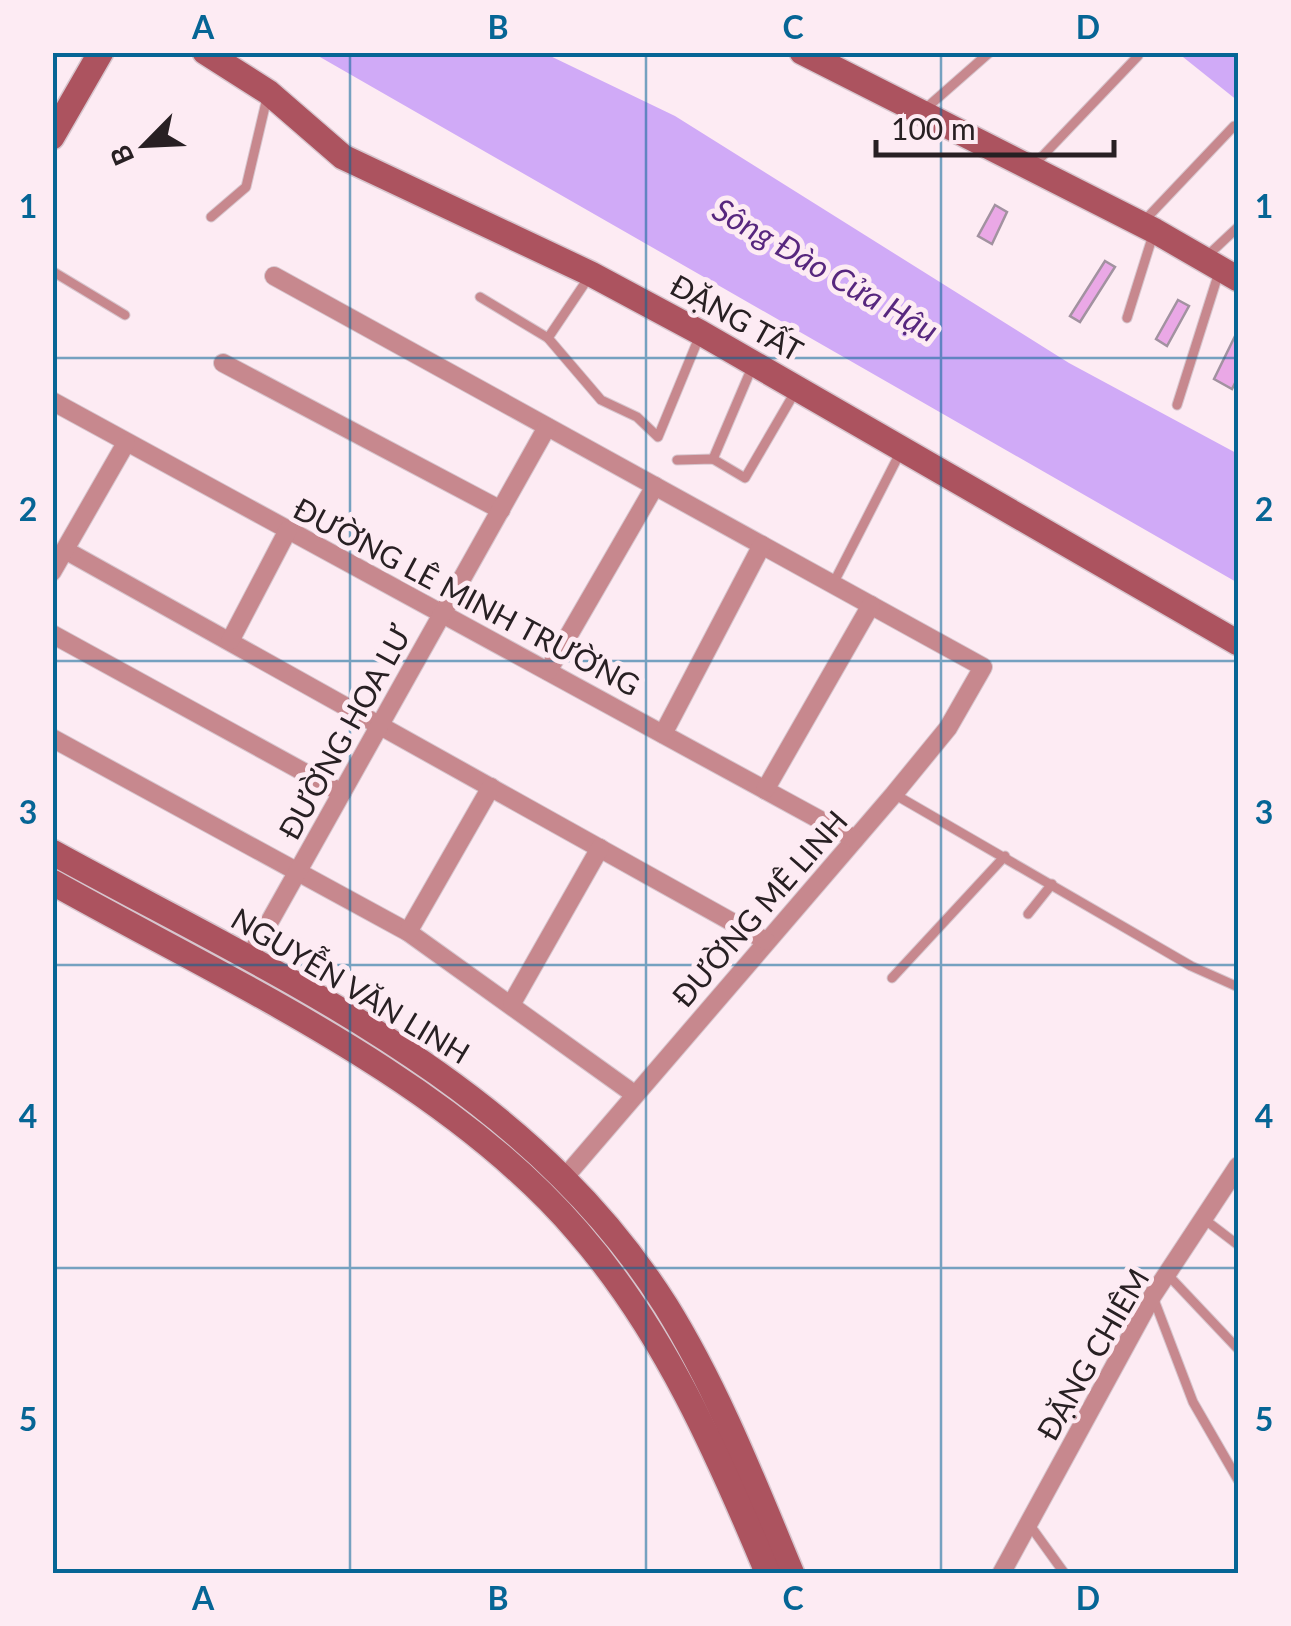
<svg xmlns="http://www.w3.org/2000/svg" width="1291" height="1626" font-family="Lato,sans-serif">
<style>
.water{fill:#d0aaf7}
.building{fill:#eaa8e6;stroke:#a292a0;stroke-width:2.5}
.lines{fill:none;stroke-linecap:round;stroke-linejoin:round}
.lane-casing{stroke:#d7c6ce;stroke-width:11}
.street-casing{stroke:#d7c6ce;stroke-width:20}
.secondary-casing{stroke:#d7c6ce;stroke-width:28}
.lane{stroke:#c7888e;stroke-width:9}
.street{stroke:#c7888e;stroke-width:18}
.secondary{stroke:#ac535f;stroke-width:25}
.grid{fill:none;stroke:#066595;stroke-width:2.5;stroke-opacity:0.55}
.labels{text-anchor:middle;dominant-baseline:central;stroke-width:10;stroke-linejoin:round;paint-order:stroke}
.street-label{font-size:30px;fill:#282023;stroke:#fdebf3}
.water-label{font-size:32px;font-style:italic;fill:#57277e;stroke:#fdebf3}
.neatline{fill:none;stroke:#066595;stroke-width:4}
.grid-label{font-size:32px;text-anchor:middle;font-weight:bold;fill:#066595}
</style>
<rect width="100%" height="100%" fill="#fdebf3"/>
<g class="water">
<polygon points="313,53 544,53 675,116 1069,363 1238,454 1238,583"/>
<polygon points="1178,53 1238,53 1238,101"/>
</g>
<g class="building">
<polygon points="995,205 1007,212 992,244 978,236"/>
<polygon points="1105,261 1115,267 1080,322 1070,316"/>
<polygon points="1178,300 1189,306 1167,346 1156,339"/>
<polygon points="1238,330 1238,377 1232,389 1214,379"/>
</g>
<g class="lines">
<g class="lane-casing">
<g id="lane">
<polyline points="924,110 990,52"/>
<polyline points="1033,166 1138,56"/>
<polyline points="211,217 246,187 267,98"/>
<polyline points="1143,222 1234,126"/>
<polyline points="1206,257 1238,227"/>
<polyline points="52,271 125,315"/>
<polyline points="589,277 548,338 601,400 637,417 658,437 700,335"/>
<polyline points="480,297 548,338"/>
<polyline points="1127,318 1153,235"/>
<polyline points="1177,405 1220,269"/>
<polyline points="713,459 753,365"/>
<polyline points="677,460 713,459 745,478 795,392"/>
<polyline points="833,584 901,451"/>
<polyline points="894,794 1191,966 1238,987"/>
<polyline points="1028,914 1052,884"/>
<polyline points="892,978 1005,856"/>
<polyline points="1204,1219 1238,1245"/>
<polyline points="1168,1275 1238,1349"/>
<polyline points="1153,1297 1193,1402 1238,1480"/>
<polyline points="1029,1524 1065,1574"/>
</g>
</g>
<g class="street-casing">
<g id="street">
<polyline points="274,276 983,667 948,728 894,794 565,1177"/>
<polyline points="223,363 501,510"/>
<polyline points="52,401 855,839"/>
<polyline points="65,550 766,941"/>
<polyline points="52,572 126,443"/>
<polyline points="52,634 342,793"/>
<polyline points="230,641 288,530"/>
<polyline points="548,671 655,486"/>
<polyline points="663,734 762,545"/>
<polyline points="52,738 408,932 634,1094"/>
<polyline points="765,790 871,605"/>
<polyline points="408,932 491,787"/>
<polyline points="248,960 547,427"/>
<polyline points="512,1003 600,848"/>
<polyline points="1001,1574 1153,1295 1238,1166"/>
</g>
</g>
<g class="secondary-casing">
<g id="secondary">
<polyline points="205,52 268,92 343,157 591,274 701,333 1238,643"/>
<polyline points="802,52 1155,231 1238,279"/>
<polyline points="52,137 101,52"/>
<path d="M52,852C277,976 524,1081 666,1306C718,1390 754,1483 792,1574"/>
<path d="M52,882C228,981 446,1078 578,1232C664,1331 718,1454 768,1574"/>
</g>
</g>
<use href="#lane" class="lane"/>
<use href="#street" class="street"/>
<use href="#secondary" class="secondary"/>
</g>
<path class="grid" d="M350,52V1574M646,52V1574M941,52V1574M52,358H1238M52,661H1238M52,965H1238M52,1268H1238"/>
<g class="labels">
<g class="street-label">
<text transform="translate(737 317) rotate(29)">ĐẶNG TẤT</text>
<text transform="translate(467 596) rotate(28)">ĐƯỜNG LÊ MINH TRƯỜNG</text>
<text transform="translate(344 732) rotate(-61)">ĐƯỜNG HOA LƯ</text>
<text transform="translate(759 908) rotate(-49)">ĐƯỜNG MÊ LINH</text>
<text transform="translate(351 985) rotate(31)">NGUYỄN VĂN LINH</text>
<text transform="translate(1092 1354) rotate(-60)">ĐẶNG CHIÊM</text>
</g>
<g class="water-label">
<text transform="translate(826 269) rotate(30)">Sông Đào Cửa Hậu</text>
</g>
</g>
<rect width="1291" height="1626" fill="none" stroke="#fdebf3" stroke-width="110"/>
<g transform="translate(145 145) rotate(246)" stroke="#fdebf3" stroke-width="8" paint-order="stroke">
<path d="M0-8L18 38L0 25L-18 38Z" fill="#282023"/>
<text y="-15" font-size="28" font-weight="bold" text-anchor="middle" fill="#282023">B</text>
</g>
<path d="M876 140v15h238v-15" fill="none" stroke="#282023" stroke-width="5"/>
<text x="891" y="140" font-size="30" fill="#282023" stroke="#fdebf3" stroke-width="8" paint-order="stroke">100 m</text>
<rect x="55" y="55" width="1181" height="1516" class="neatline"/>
<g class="grid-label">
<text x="203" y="39">A</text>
<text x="498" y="39">B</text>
<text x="793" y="39">C</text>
<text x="1088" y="39">D</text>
<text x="28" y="218">1</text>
<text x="1264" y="218">1</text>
<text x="28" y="521">2</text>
<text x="1264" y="521">2</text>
<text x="28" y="824">3</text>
<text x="1264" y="824">3</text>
<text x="28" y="1128">4</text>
<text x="1264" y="1128">4</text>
<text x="28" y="1431">5</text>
<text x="1264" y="1431">5</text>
<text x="203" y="1610">A</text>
<text x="498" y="1610">B</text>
<text x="793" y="1610">C</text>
<text x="1088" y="1610">D</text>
</g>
</svg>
